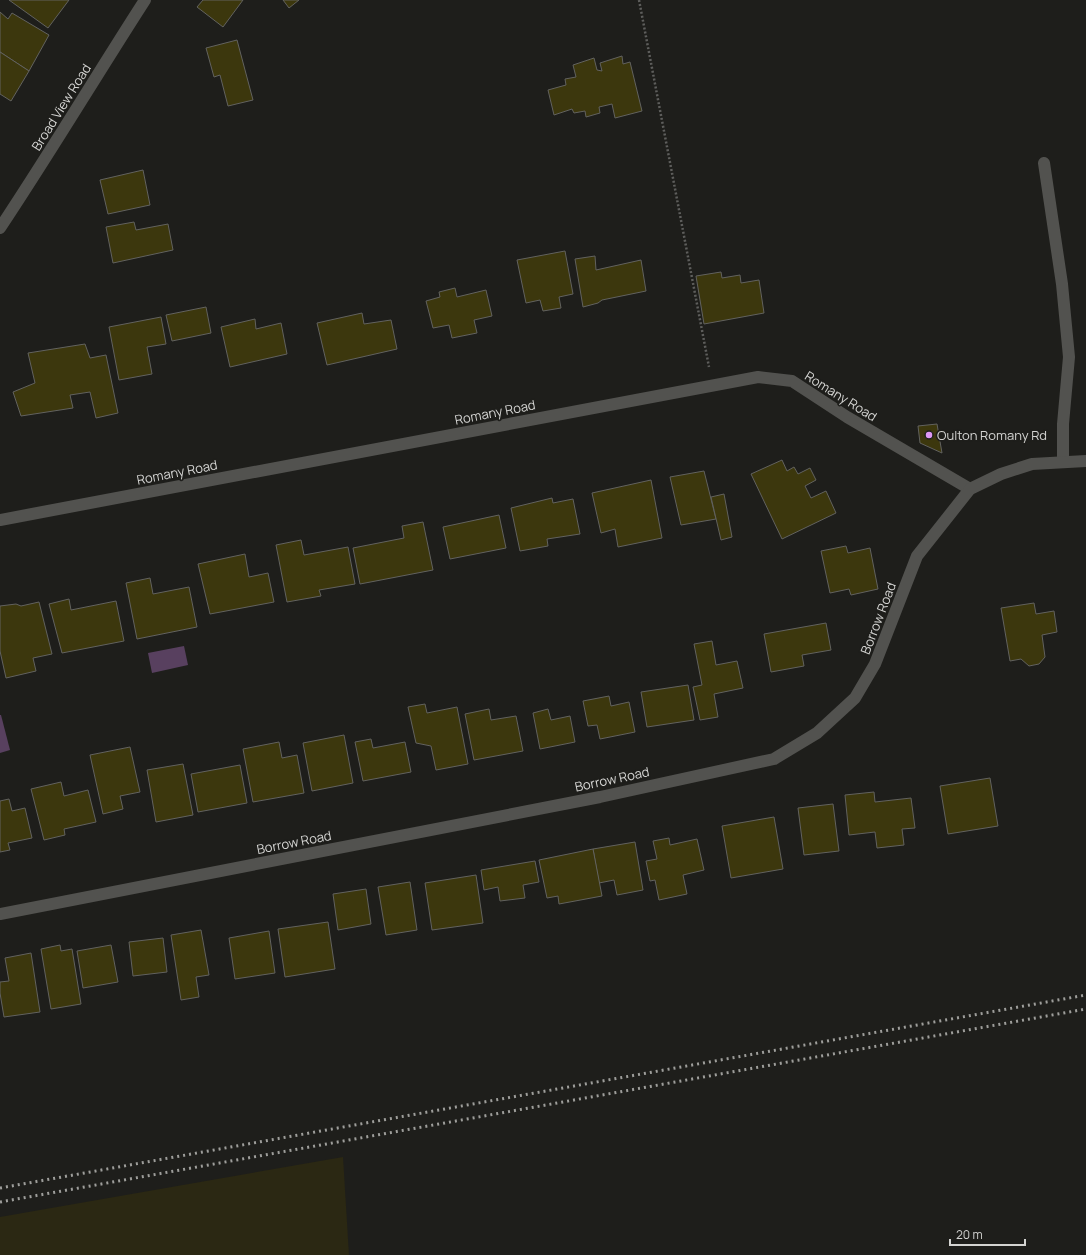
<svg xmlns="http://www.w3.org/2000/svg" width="1086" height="1255" font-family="Manrope,sans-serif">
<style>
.green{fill:#2b2813}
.water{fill:#58405f}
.building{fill:#3c370d;stroke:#62625f}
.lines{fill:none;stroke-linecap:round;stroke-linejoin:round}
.path{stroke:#5e5e5c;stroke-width:2.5;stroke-dasharray:2 2;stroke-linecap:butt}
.minor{stroke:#52524f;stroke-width:12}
.rail{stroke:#9e9e9b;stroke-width:3;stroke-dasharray:2 4;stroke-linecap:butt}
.poi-dot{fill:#de98f3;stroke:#1e1e1b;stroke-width:1.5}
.labels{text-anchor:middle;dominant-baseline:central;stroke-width:3.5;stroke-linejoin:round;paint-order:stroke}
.street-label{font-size:13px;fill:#d4d4d2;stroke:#1e1e1b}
.poi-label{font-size:13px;fill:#d4d4d2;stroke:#1e1e1b;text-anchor:start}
</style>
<rect width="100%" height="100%" fill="#1e1e1b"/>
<polygon class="green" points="343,1157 349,1255 0,1255 0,1217"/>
<g class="water">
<polygon points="184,646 188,665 152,673 148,653"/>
<polygon points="0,715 1,715 10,750 0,753"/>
</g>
<g class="building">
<polygon points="9,0 69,0 48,28"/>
<polygon points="203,0 243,0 223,27 197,7"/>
<polygon points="283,0 299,0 289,8"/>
<polygon points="0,12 8,19 12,13 49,35 29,71 0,52"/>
<polygon points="237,40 253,100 228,106 220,75 214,77 206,48"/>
<polygon points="0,52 29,71 11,101 0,94"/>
<polygon points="622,56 623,64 630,62 642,111 615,118 612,104 599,107 600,113 586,117 585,111 574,113 572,109 554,115 548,90 566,85 565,79 576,77 573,65 594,58 597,70 602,71 600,63"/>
<polygon points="143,170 150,205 108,214 100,180"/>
<polygon points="134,222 136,230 168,224 173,250 113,263 106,227"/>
<polygon points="565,251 573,294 559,297 561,308 543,311 540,300 526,303 517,260"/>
<polygon points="595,256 596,270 641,260 646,291 602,300 598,303 583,307 575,259"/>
<polygon points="721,272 722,278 740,275 741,283 759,280 764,313 704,324 696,276"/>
<polygon points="455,288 457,297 486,290 492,316 474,320 477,333 452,338 449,325 433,328 426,301 440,297 439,292"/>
<polygon points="206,307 211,333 172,341 166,315"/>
<polygon points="362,313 364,324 391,320 397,349 327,365 317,323"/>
<polygon points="161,317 166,344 147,347 152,374 119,380 109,327"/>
<polygon points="255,319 256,329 281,323 287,354 230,367 221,327"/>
<polygon points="85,344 90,358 106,355 118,413 96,418 90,392 70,395 73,408 21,416 13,392 35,383 28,353"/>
<polygon points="937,424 942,453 920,443 918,426"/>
<polygon points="782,460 787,471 794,467 798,474 810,468 816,480 805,486 811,498 826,491 836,513 782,539 751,474"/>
<polygon points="704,471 716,519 681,525 670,477"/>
<polygon points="651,480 662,538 618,547 615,529 601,533 592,493"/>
<polygon points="724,494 732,537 721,540 711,497"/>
<polygon points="552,498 553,503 573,499 580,534 547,539 548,546 520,551 511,508"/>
<polygon points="499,515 506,548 450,559 443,527"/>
<polygon points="423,522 433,570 360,584 353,548 404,538 402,526"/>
<polygon points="301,540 304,555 348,547 355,584 319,590 321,596 287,602 276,545"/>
<polygon points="846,546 848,553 870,548 878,589 851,595 849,589 830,593 821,551"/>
<polygon points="245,554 249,577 268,573 274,602 210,614 198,564"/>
<polygon points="150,578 153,594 189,587 197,627 137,639 126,583"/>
<polygon points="69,599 71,610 116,601 124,641 62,653 49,604"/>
<polygon points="39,602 52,654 33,658 36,671 6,678 0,651 0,606 16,604 21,606"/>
<polygon points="1034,603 1036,614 1054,611 1057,632 1042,635 1045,657 1039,664 1029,666 1021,659 1010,661 1001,608"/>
<polygon points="826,623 831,650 802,655 804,666 771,672 764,634"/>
<polygon points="712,641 716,665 737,661 743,688 714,694 718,717 700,720 693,687 702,685 694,644"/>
<polygon points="688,685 694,720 647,727 641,692"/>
<polygon points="609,696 611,706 629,702 635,732 600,739 597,725 588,726 583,701"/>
<polygon points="425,704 427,713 457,707 468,764 436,770 431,746 416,743 408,707"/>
<polygon points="489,709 491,720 516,716 523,751 474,760 465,714"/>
<polygon points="548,709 551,720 570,716 575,742 540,749 533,713"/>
<polygon points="344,735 353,783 312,791 303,743"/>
<polygon points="371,739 373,748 405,742 411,772 363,781 355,742"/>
<polygon points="279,742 282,758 297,755 304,793 253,802 243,749"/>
<polygon points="130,747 140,792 120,796 123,809 103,814 90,755"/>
<polygon points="183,764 193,815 156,822 147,770"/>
<polygon points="240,765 247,803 198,812 191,774"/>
<polygon points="990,778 998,826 948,834 940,786"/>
<polygon points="61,782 64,796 88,790 96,822 64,829 65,835 44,840 31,789"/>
<polygon points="874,792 875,802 911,798 915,828 902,829 904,845 877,848 875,832 849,835 845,795"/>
<polygon points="9,799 12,811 25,808 32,838 8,843 10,850 0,852 0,801"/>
<polygon points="833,804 839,851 804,855 798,808"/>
<polygon points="774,817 783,869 731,878 722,826"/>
<polygon points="669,838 670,845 697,839 704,870 683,875 687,894 659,900 655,880 650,881 646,861 657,859 653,841"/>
<polygon points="635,842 643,890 617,895 614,880 599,883 593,849"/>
<polygon points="593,849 602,896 559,904 558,896 547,898 539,860"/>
<polygon points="535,861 539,882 523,885 525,898 500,901 498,887 484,890 481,870"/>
<polygon points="476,875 483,923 432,930 425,883"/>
<polygon points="410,882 417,930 386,935 378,887"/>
<polygon points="366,889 371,924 338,930 333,894"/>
<polygon points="328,922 335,969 285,977 278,929"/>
<polygon points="201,930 209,975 196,977 199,997 181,1000 171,935"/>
<polygon points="269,931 275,973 235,979 229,938"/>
<polygon points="163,938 167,972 133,976 129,942"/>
<polygon points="60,945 61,951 72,949 81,1004 51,1009 41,949"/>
<polygon points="111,945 118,982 83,988 77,951"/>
<polygon points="31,953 40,1012 4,1017 0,993 0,982 9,981 5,958"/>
</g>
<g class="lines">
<polyline class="path" points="639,0 709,367"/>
<g class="minor">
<polyline points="1044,163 1062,284 1069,357 1063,424 1063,461"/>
<path d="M0,228C50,153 96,76 145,0"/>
<polyline points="0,520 758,377 792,381 847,417 970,489"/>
<polyline points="0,914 600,797 774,759 817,733 855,698 875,664 917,556 970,489 1001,474 1032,464 1086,461"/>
</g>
<g class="rail">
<polyline points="0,1188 1086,995"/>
<polyline points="0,1202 1086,1009"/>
</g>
</g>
<circle class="poi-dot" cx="929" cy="435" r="4"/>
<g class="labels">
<g class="street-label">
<text transform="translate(61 107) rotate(-58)">Broad View Road</text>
<text transform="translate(841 396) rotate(32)">Romany Road</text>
<text transform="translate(495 412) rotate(-11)">Romany Road</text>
<text transform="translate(177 472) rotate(-11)">Romany Road</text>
<text transform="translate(878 618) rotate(-69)">Borrow Road</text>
<text transform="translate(612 779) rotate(-12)">Borrow Road</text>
<text transform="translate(294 842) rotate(-11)">Borrow Road</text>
</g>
<g class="poi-label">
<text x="937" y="435">Oulton Romany Rd</text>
</g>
</g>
<path d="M950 1239v6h75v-6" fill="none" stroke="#d4d4d2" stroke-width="2"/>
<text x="956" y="1239" font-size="12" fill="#d4d4d2" stroke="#1e1e1b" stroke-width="3" paint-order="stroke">20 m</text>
</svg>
